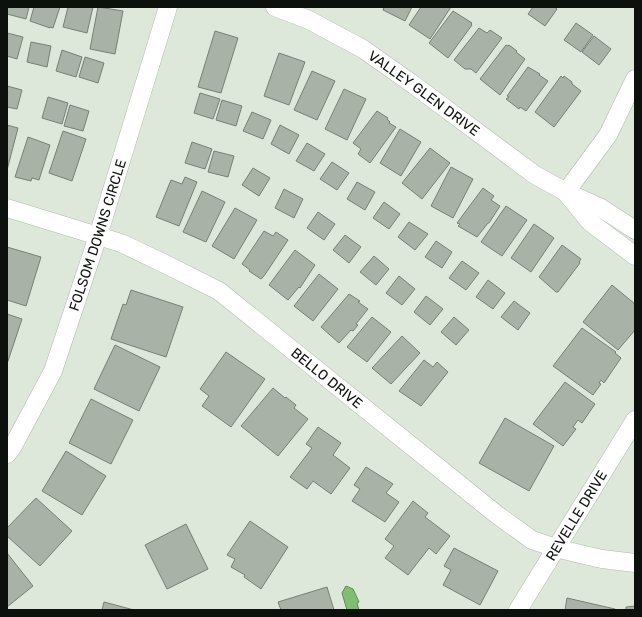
<svg xmlns="http://www.w3.org/2000/svg" width="642" height="617" font-family="Rubik,sans-serif">
<style>
.water{fill:#81be74;stroke:#5e8a55}
.building{fill:#a8b2a6;stroke:#778074}
.lines{fill:none;stroke-linecap:round;stroke-linejoin:round}
.street-casing{stroke:#b0baae;stroke-width:19}
.street{stroke:#fff;stroke-width:18}
.labels{text-anchor:middle;dominant-baseline:central;stroke-width:4;stroke-linejoin:round;paint-order:stroke}
.street-label{font-size:14px;fill:#0d110d;stroke:#fff}
</style>
<rect width="100%" height="100%" fill="#dde7da"/>
<polygon class="water" points="346,586 353,589 359,602 357,603 359,610 347,610 342,593"/>
<g class="building">
<polygon points="7,7 29,7 26,19 7,14"/>
<polygon points="34,7 60,7 53,28 50,27 50,28 30,21"/>
<polygon points="68,7 93,7 87,33 63,27"/>
<polygon points="98,7 123,11 115,54 90,49"/>
<polygon points="384,7 412,7 405,21 383,10"/>
<polygon points="421,7 451,7 430,39 409,25"/>
<polygon points="533,7 554,7 557,9 545,26 528,14"/>
<polygon points="453,11 472,23 471,24 472,25 448,58 429,43"/>
<polygon points="576,23 593,35 581,52 564,40"/>
<polygon points="479,28 487,33 490,30 502,38 476,73 471,69 465,69 454,60"/>
<polygon points="215,31 238,38 221,93 198,87"/>
<polygon points="7,33 23,37 17,59 7,56"/>
<polygon points="594,36 611,49 599,65 582,52"/>
<polygon points="31,42 51,46 47,67 27,62"/>
<polygon points="506,45 508,46 509,45 517,51 516,52 525,59 500,95 480,79"/>
<polygon points="62,50 82,57 76,77 56,71"/>
<polygon points="279,53 305,62 289,105 264,96"/>
<polygon points="85,57 104,63 98,83 79,77"/>
<polygon points="528,67 540,74 539,75 548,81 526,111 520,107 519,109 506,99 509,97 507,96"/>
<polygon points="312,71 335,81 317,120 294,110"/>
<polygon points="561,76 563,78 564,76 572,82 572,84 581,91 554,127 535,112"/>
<polygon points="7,86 22,90 17,109 7,107"/>
<polygon points="344,89 366,99 347,140 325,129"/>
<polygon points="200,93 220,99 213,119 194,113"/>
<polygon points="48,97 68,103 62,124 42,118"/>
<polygon points="222,100 242,106 236,126 216,120"/>
<polygon points="70,105 89,111 83,131 64,126"/>
<polygon points="377,111 388,118 387,119 390,122 389,123 396,127 370,163 358,154 361,149 353,143"/>
<polygon points="252,112 271,120 263,139 243,131"/>
<polygon points="7,125 18,128 7,170"/>
<polygon points="280,125 299,135 289,154 271,144"/>
<polygon points="400,129 421,142 401,176 380,163"/>
<polygon points="63,131 86,139 72,181 49,173"/>
<polygon points="28,137 50,145 39,180 32,178 31,181 15,177"/>
<polygon points="192,142 212,149 205,169 185,163"/>
<polygon points="307,143 325,154 314,171 296,161"/>
<polygon points="430,148 450,163 422,199 402,183"/>
<polygon points="214,151 234,156 228,177 208,172"/>
<polygon points="332,162 349,173 337,190 320,179"/>
<polygon points="451,167 473,179 453,218 431,206"/>
<polygon points="253,168 270,178 259,196 242,185"/>
<polygon points="185,177 197,182 179,226 156,217 171,180 182,184"/>
<polygon points="357,182 375,192 365,210 347,199"/>
<polygon points="483,188 494,196 491,200 500,206 489,223 488,223 477,237 458,226 460,224 457,223"/>
<polygon points="284,189 303,199 294,218 275,208"/>
<polygon points="202,191 225,202 206,242 183,232"/>
<polygon points="384,202 400,214 389,229 373,218"/>
<polygon points="506,206 527,220 502,256 481,242"/>
<polygon points="235,208 257,220 234,259 212,246"/>
<polygon points="318,212 335,224 324,240 307,228"/>
<polygon points="409,222 428,234 415,250 398,237"/>
<polygon points="534,224 554,238 531,272 511,258"/>
<polygon points="264,231 273,236 276,232 288,240 264,276 261,279 249,271 250,270 242,264"/>
<polygon points="345,235 361,247 349,263 333,250"/>
<polygon points="436,241 452,252 442,268 425,257"/>
<polygon points="562,245 581,259 579,262 580,263 558,292 556,292 539,277"/>
<polygon points="7,247 41,257 26,306 7,300"/>
<polygon points="295,250 315,265 300,288 299,287 288,300 269,285"/>
<polygon points="374,256 389,269 376,285 360,272"/>
<polygon points="462,261 479,273 466,290 449,278"/>
<polygon points="319,274 338,289 313,321 294,306"/>
<polygon points="399,276 415,289 402,305 386,293"/>
<polygon points="488,280 505,293 493,309 476,297"/>
<polygon points="612,285 635,304 635,330 618,350 583,322"/>
<polygon points="131,290 183,307 166,357 111,339 123,304 126,305"/>
<polygon points="349,294 360,301 358,302 368,309 356,324 358,325 353,331 351,330 339,343 321,327"/>
<polygon points="426,296 443,309 430,325 414,312"/>
<polygon points="514,301 530,313 518,330 501,317"/>
<polygon points="7,314 22,319 7,364"/>
<polygon points="372,317 391,332 367,362 347,347"/>
<polygon points="454,317 469,330 456,345 441,332"/>
<polygon points="582,328 616,352 615,353 621,358 604,383 601,380 599,383 601,384 593,395 553,366"/>
<polygon points="402,336 420,353 391,384 372,368"/>
<polygon points="115,345 160,367 139,411 94,389"/>
<polygon points="226,352 265,379 231,427 202,406 209,396 200,389"/>
<polygon points="424,360 433,367 437,362 448,372 421,406 399,391"/>
<polygon points="565,382 595,404 582,423 578,420 573,427 576,429 563,446 533,424"/>
<polygon points="273,388 285,398 286,397 296,405 294,408 308,419 278,456 241,426"/>
<polygon points="91,399 133,420 111,464 69,443"/>
<polygon points="505,418 554,446 529,491 479,463"/>
<polygon points="318,427 341,443 333,455 350,468 331,494 313,481 307,489 290,477 312,448 306,444"/>
<polygon points="66,451 106,476 82,515 42,491"/>
<polygon points="366,467 393,484 386,493 399,502 385,522 352,501 360,489 354,485"/>
<polygon points="36,498 72,531 40,566 7,536 7,528"/>
<polygon points="413,501 428,513 425,517 450,536 436,554 429,548 408,575 385,558 394,546 385,539"/>
<polygon points="250,521 288,547 261,589 244,577 245,575 231,567 235,559 227,555"/>
<polygon points="186,524 208,569 167,589 145,545"/>
<polygon points="454,548 498,571 480,605 443,585 451,570 444,566"/>
<polygon points="7,553 33,586 7,607"/>
<polygon points="327,587 334,610 281,610 278,602"/>
<polygon points="567,598 615,609 615,610 565,610"/>
<polygon points="104,602 134,610 102,610"/>
<polygon points="635,606 635,610 626,610 626,607"/>
</g>
<g class="lines">
<g class="street-casing">
<g id="street">
<path id="s1" d="M275,7L309,20L363,49L414,85L535,175L566,192L601,208L635,230"/>
<polyline points="566,192 608,135 635,79"/>
<polyline points="567,194 590,222 635,256"/>
<path id="s2" d="M7,208L121,243L163,263L219,291L496,514L532,540L556,548L580,554L602,559L635,563"/>
<path id="s3" d="M7,454L13,446L53,371L98,236L168,7"/>
<path id="s4" d="M518,610L635,420"/>
</g>
</g>
<use href="#street" class="street"/>
</g>
<g class="labels">
<g class="street-label">
<text stroke="none"><textPath href="#s1" startOffset="173">VALLEY GLEN DRIVE</textPath></text>
<text stroke="none"><textPath href="#s3" startOffset="238">FOLSOM DOWNS CIRCLE</textPath></text>
<text stroke="none"><textPath href="#s2" startOffset="367">BELLO DRIVE</textPath></text>
<text stroke="none"><textPath href="#s4" startOffset="111">REVELLE DRIVE</textPath></text>
</g>
</g>
<rect width="642" height="617" fill="none" stroke="#0d110d" stroke-width="16"/>
</svg>
